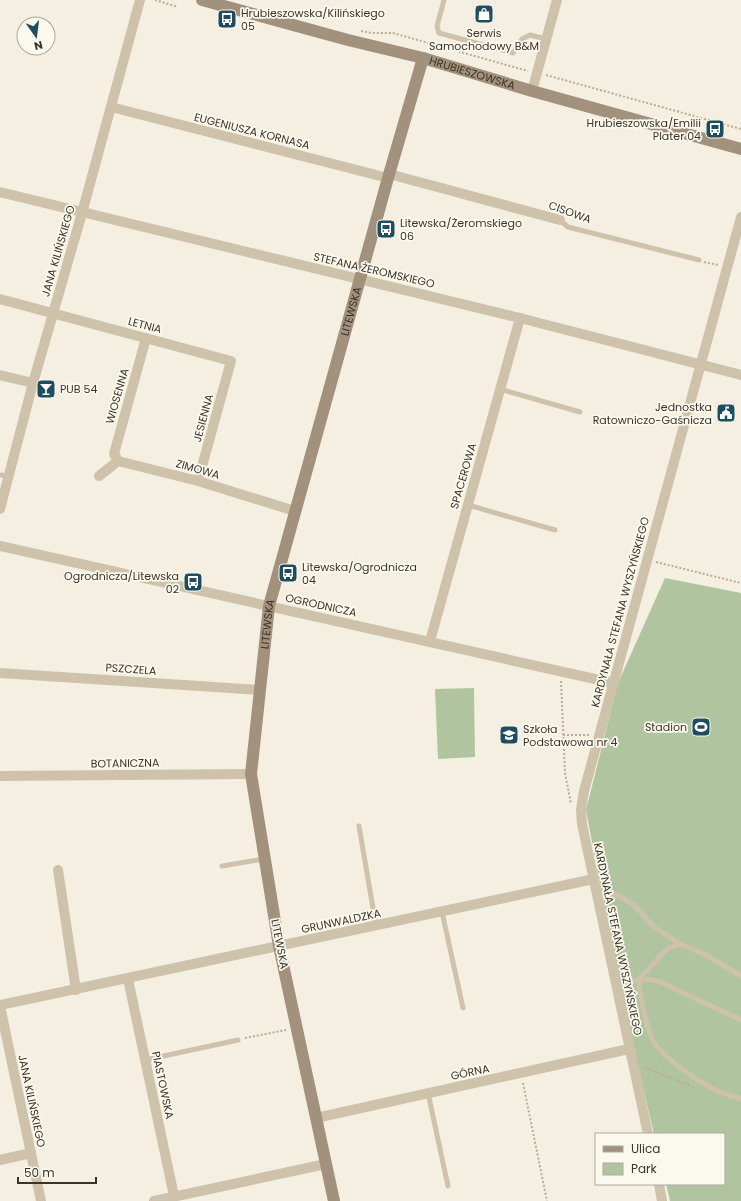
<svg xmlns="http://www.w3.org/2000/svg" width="741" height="1201" font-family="Poppins,sans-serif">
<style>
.green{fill:#b0c59f}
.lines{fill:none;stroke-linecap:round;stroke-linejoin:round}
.path{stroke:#baac95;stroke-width:2;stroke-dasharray:2 2;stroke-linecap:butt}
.lane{stroke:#cec2ab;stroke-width:5}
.street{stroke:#cec2ab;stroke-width:10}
.secondary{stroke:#a2917c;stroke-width:12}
.labels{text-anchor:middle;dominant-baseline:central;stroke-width:3.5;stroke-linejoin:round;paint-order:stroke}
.poi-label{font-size:11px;fill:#3b332a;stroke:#fbf8ed;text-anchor:start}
.street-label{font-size:11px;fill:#3b332a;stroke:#fbf8ed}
</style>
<rect width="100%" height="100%" fill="#f4efe0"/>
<g class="green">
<polygon points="665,578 741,593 741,1201 670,1201 666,1184 724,1184 724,1134 654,1134 634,1049 599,879 586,810 618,683"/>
<polygon points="474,688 475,757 438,759 435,689"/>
</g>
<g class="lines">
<g class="path">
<polyline points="155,0 178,7"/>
<polyline points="361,31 372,33 393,33 528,71"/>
<polyline points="546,75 741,129"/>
<polyline points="704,262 718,265"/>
<polyline points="656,562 741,583"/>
<polyline points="561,681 565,773 571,804"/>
<polyline points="563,735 590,735"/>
<polyline points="245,1038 286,1030"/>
<polyline points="644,1067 695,1088"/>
<polyline points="523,1083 547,1201"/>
</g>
<g class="lane">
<polyline points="444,0 437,26 439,33 513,53 522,39 530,35 546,39"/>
<polyline points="560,220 568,227 699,260"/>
<polyline points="500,389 580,412"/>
<polyline points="0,475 9,476"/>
<polyline points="468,505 555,530"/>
<polyline points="359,826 376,926"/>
<polyline points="222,866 264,859"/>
<polyline points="596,886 617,895 633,904 654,927 680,944"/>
<polyline points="442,912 463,1008"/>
<path d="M741,976L704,954L680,944L668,948L638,980C641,997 645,1027 654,1042C664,1059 703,1085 720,1092C727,1095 734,1097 741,1099"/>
<polyline points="615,983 646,979 658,981 741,1020"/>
<polyline points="145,1060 238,1040"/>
<polyline points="428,1093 448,1186"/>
</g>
<g class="street">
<polyline points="532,91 557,0"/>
<polyline points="111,107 388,178"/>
<polyline points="389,174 560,220"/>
<polyline points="0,192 520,318 741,375"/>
<polyline points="0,299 231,361 198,481"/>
<polyline points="0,375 33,383"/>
<polyline points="118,461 114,454 146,338"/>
<polyline points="99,476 118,461 198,481 295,511"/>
<polyline points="0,509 33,383 82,213 140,0"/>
<polyline points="0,546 613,683"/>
<polyline points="430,641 520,318"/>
<polyline points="0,673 260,690"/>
<polyline points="0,776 251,774"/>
<polyline points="58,870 76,990"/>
<polyline points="128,979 174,1196"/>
<polyline points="0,1005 594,879"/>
<polyline points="0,1006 41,1201"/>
<polyline points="316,1118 629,1049"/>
<polyline points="648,1134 582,824 581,810 584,791 741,217"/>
<polyline points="0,1160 31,1153"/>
<polyline points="659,1184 662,1201"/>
<polyline points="154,1201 326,1164"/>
</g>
<g class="secondary">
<path id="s1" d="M202,0L348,40L423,58L532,91L741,149"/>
<path id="s2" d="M334,1201L279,946L251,774L269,606L388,178L423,58"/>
</g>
</g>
<defs>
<g id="shop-square" transform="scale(1)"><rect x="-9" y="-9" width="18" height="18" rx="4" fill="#1d4d5f" stroke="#fbf8ed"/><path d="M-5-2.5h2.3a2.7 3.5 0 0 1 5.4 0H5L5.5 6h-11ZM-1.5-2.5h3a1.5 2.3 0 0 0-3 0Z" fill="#fff"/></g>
<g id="bus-square" transform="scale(1)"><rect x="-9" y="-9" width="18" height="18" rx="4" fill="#1d4d5f" stroke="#fbf8ed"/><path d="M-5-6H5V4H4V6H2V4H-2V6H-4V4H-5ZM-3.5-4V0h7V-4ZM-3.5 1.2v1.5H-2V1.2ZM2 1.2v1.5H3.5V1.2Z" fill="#fff"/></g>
<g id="bar-square" transform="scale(1)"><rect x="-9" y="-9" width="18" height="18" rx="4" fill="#1d4d5f" stroke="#fbf8ed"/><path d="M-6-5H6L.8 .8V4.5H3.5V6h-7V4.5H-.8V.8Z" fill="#fff"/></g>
<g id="civic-square" transform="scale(1)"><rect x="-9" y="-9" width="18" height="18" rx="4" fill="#1d4d5f" stroke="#fbf8ed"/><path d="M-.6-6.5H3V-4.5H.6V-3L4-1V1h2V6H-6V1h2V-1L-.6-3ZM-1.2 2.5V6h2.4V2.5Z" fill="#fff"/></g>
<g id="stadium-square" transform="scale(1)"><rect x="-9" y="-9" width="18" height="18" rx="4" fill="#1d4d5f" stroke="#fbf8ed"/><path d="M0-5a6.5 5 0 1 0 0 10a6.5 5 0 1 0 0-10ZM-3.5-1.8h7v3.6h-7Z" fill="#fff"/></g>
<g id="school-square" transform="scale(1)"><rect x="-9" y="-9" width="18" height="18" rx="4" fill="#1d4d5f" stroke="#fbf8ed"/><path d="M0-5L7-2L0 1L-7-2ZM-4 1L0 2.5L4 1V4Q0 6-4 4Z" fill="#fff"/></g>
</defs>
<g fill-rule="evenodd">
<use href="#shop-square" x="484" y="14"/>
<use href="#bus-square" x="227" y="19"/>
<use href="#bus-square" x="715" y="129"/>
<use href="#bus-square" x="386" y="229"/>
<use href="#bar-square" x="46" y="389"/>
<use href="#civic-square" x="726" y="413"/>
<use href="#bus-square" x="288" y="573"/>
<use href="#bus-square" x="193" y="582"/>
<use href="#stadium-square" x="701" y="727"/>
<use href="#school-square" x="509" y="735"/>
</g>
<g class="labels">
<g class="poi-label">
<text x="241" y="13">Hrubieszowska/Kilińskiego<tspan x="241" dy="13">05</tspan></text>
<text x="484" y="33" text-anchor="middle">Serwis<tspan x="484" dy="13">Samochodowy B&amp;M</tspan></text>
<text x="701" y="123" text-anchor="end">Hrubieszowska/Emilii<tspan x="701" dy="13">Plater 04</tspan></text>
<text x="400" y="223">Litewska/Żeromskiego<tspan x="400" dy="13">06</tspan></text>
<text x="60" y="389">PUB 54</text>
<text x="712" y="407" text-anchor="end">Jednostka<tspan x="712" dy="13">Ratowniczo-Gaśnicza</tspan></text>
<text x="302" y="567">Litewska/Ogrodnicza<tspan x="302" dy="13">04</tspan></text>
<text x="179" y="576" text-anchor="end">Ogrodnicza/Litewska<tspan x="179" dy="13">02</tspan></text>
<text x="687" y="727" text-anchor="end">Stadion</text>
<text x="523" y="729">Szkoła<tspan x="523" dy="13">Podstawowa nr 4</tspan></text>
</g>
<g class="street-label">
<text stroke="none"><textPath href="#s1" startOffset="280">HRUBIESZOWSKA</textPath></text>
<text transform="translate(252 131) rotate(14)">EUGENIUSZA KORNASA</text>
<text transform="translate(570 212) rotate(20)">CISOWA</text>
<text transform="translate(58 251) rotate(-74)">JANA KILIŃSKIEGO</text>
<text transform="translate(374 270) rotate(13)">STEFANA ŻEROMSKIEGO</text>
<text stroke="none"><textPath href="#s2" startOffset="910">LITEWSKA</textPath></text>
<text transform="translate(145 325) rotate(15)">LETNIA</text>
<text transform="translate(117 396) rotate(-74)">WIOSENNA</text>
<text transform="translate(203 418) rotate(-75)">JESIENNA</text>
<text transform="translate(198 469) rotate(16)">ZIMOWA</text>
<text transform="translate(463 476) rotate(-74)">SPACEROWA</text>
<text transform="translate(321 605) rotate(12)">OGRODNICZA</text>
<text transform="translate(620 612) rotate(-75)">KARDYNAŁA STEFANA WYSZYŃSKIEGO</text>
<text stroke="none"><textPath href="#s2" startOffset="586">LITEWSKA</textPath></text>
<text transform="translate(131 669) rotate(4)">PSZCZELA</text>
<text transform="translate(125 763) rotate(-1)">BOTANICZNA</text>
<text transform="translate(341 921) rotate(-12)">GRUNWALDZKA</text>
<text transform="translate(618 939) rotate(78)">KARDYNAŁA STEFANA WYSZYŃSKIEGO</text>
<text transform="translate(280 944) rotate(79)">LITEWSKA</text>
<text transform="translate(470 1072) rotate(-12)">GÓRNA</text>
<text transform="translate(163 1085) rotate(78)">PIASTOWSKA</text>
<text transform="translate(32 1101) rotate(78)">JANA KILIŃSKIEGO</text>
</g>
</g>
<rect x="595" y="1133" width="130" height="52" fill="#fbf8ed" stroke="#aea99f"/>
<rect x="603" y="1146" width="20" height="6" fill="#a2917c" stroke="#aea99f"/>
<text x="631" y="1153" font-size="12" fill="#3b332a">Ulica</text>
<rect x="603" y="1163" width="20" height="12" fill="#b0c59f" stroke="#aea99f"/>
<text x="631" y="1173" font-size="12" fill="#3b332a">Park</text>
<g transform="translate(36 36) rotate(166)"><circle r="19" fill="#fbf8ed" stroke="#aea99f"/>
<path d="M0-3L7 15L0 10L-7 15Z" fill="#1d4d5f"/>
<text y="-6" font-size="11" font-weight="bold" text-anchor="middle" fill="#3b332a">N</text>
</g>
<path d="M18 1177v6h78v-6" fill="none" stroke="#3b332a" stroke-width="2"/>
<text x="24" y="1177" font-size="12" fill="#3b332a" stroke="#fbf8ed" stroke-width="3" paint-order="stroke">50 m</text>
</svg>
